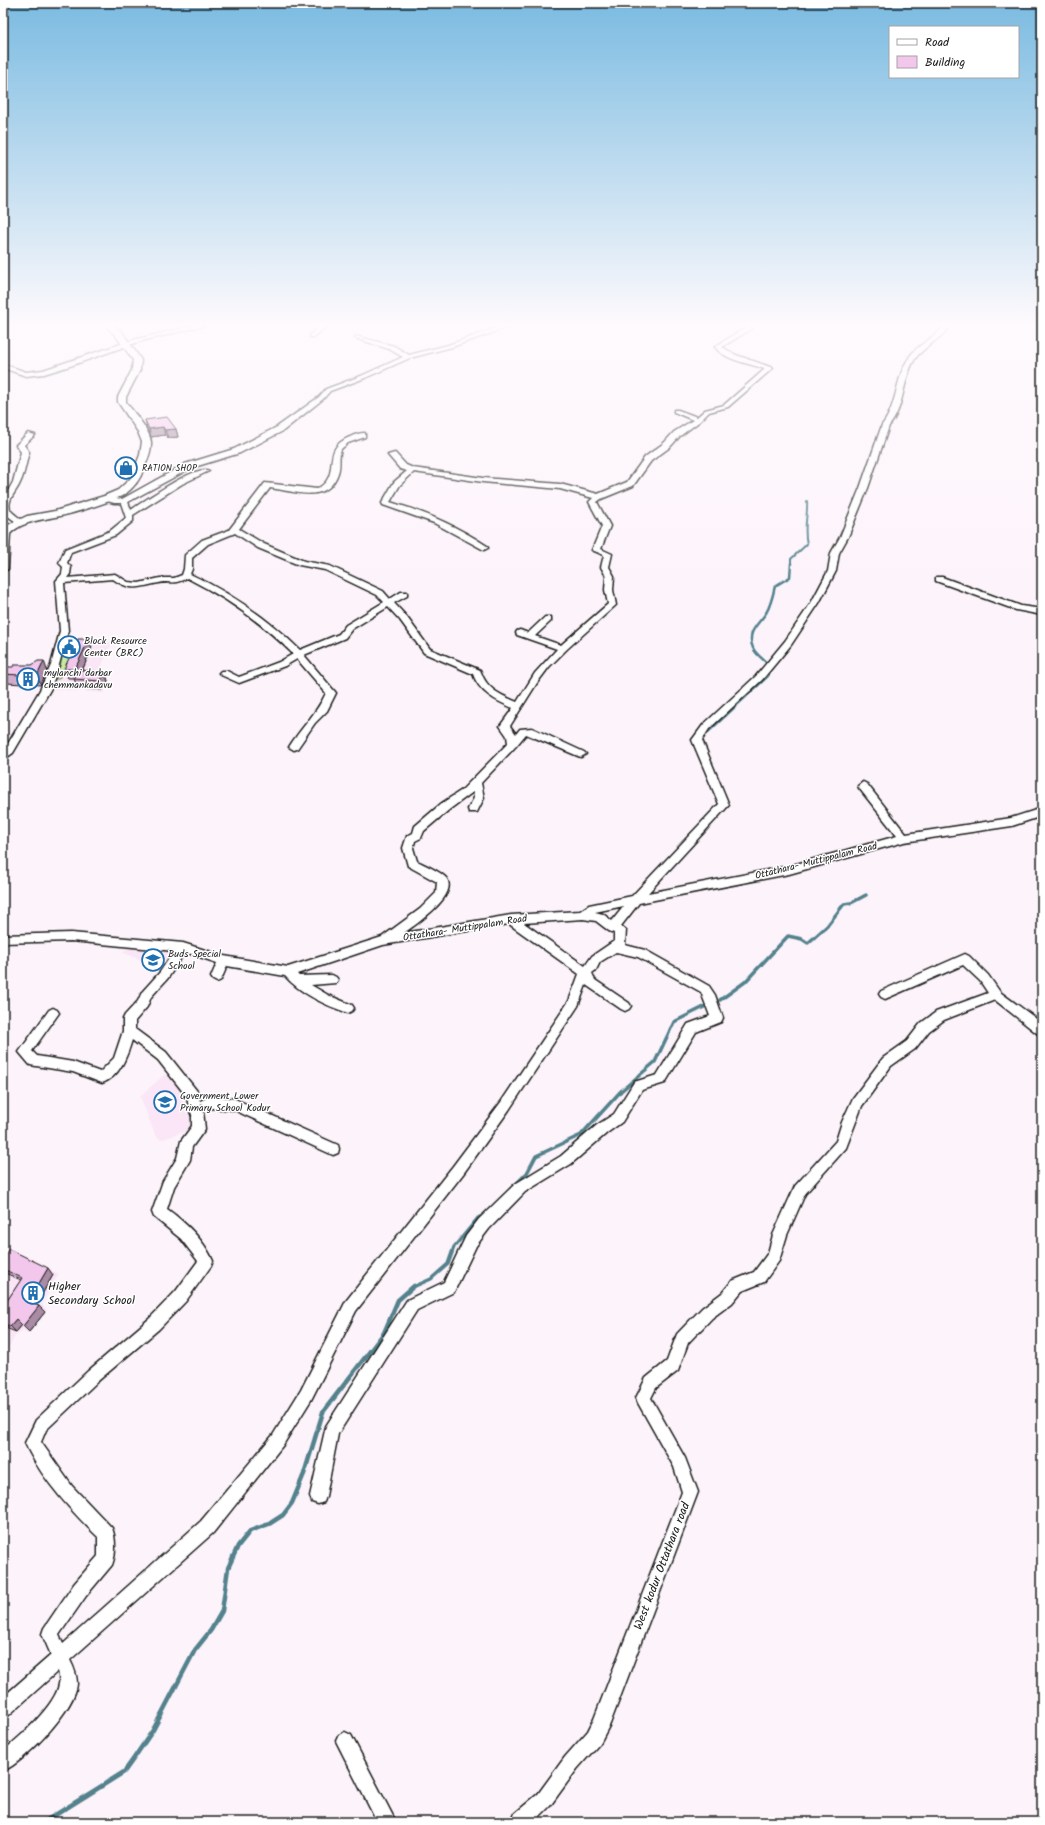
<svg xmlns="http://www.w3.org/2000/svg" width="1045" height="1825" font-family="Kalam,sans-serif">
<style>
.built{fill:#fae6f6}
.green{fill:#c7e9a1;stroke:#72825e}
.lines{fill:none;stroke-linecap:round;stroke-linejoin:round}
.stream-far3{stroke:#53818c;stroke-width:2}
.stream-far2{stroke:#53818c;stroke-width:2.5}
.stream-far1{stroke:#53818c;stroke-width:3.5}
.stream{stroke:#53818c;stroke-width:4.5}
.minor-casing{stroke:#1c1c1c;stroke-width:3}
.major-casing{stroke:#1c1c1c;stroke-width:3}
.minor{fill:#fff;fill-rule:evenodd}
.major{fill:#fff;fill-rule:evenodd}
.minor-bridge-casing{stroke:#1c1c1c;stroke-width:16;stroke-linecap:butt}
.minor-bridge{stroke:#fff;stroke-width:12}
.wall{fill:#d1abcb;stroke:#1c1c1c}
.shaded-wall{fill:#aa8ba5;stroke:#1c1c1c}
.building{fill:#f3c7ec;stroke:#1c1c1c}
.labels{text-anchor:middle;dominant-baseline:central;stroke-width:3;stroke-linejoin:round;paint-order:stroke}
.far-poi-label{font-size:9px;fill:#1c1c1c;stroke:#fff;text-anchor:start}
.poi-label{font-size:10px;fill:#1c1c1c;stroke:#fff;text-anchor:start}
.street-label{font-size:10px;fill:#1c1c1c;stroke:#fff}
.near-poi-label{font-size:12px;fill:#1c1c1c;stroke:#fff;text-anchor:start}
.near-street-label{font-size:12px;fill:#1c1c1c;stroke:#fff}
</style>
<rect width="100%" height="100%" fill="#fdf4fb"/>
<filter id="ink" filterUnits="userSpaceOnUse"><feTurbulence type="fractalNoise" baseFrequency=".025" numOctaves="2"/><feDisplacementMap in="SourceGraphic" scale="8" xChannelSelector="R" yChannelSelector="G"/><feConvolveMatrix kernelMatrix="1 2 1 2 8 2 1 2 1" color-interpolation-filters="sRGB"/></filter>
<g filter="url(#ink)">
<g class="built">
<polygon points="93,640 112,642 97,677 108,678 104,693 48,689 63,645 66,641"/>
<polygon points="132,945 153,947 171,953 158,967 122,952"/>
<polygon points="165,1074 176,1084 191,1109 197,1127 161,1140 155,1135 140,1096"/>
<polygon points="14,1253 59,1274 43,1301 43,1306 47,1310 29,1332 22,1331 16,1335 3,1358 3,1267"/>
</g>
<polygon class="green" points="61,656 76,656 69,673 62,673 59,679 55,679 57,673 55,673"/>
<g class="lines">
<path class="stream-far3" d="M791,564V559L807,544C803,528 808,517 807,501"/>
<path class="stream-far2" d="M707,733L768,676L771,669C767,660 757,657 753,648C746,632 758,625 766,613C771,605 773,595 775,586L790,577L791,563"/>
<g class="stream-far1">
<polyline points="720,1000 745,982 788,936 802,939 808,943 827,926 844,904 851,903 866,895"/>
<polyline points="516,1184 527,1173 536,1156 581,1135 621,1091 655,1062 674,1022 704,1007"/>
<polyline points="413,1287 431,1279 448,1264 454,1247 478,1218 484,1215"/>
</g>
<polyline class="stream" points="44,1822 124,1772 134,1758 153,1730 195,1650 211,1630 222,1611 228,1568 238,1546 250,1531 269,1524 283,1515 292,1503 304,1474 323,1412 384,1333 398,1300 414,1286"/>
<g class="minor-casing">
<g id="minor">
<polygon points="196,325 206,325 138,342 70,366 44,374 26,376 3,368 3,364 26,372 43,370 133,340"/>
<polygon points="321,325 328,325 314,337 310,337 310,335"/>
<path d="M505,325H514L452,347L410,358L365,378L330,391L323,399L283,431L240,453L191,468L128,502L131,510C142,502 198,463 209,471L182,484L133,515V521L116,535L71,552L67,563L71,567L70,574L67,578L115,574L128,582L139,583L160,578H174L182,575L184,569L185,555L202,540L229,530L265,483L317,489C344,474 318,450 350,437C354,435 359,433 365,433V437L348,443L341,449C338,457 341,465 338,473C327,505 295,491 270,488L239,529L264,544L304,561L330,566L383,591L390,599L401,592H407V596L394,603L406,616L430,649L480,670C482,674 483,678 486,682C493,692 505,697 517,702L535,673L557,649L517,635L516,633L517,631L520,630L528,633L545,617H551V621L535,636L561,645L608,604L605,590L606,576L601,567L604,555L592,550L602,526L589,502L593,498L560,489L483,482L414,472L400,485L390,502C425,512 457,526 487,546L488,548L484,550L434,523L383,505L382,503L394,482L407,471L400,469L388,455L395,453L406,465L413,468L483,478L560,484L598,494L627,482L645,457L664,443L674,432L693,420L674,412V410H678L697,417L705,410L724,405L765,369C749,363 726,361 715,347L746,327L745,325H751V329L722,347L736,355L773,368L728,407L709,412L700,421L680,436L670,447L651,461L633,486L601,499L597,502L610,526L601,549L612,554L609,567L614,576L613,590L616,605L567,649L549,667L537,683L510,726L516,734L520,729L532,728L584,752L586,754L581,757L578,756L526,734L516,746L481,783L484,798L477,812H469L468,809L474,798L473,792L450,809L424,831L421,838L415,841L413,848L417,861C425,865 437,870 444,876C464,892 415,925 404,933L511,915L580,911L589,905L632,896L719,804L692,740L703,725L756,676L785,641L811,603L828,571L831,553L840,537L860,488L882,425C898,405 895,377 910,356C918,344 934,339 943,327L940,325H947L949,327C940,340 922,348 915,359C902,379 905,407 889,426L868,488L848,537L839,553L836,571L819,603L791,645L762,680L709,729L702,740L729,805L648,893L789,866L897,836L859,788L858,786L863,782L867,784L906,834L1011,818L1042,808V816L1012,826L904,842L789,874L639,903L621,926L626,930L625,945L645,950L709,986L715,995L723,1018L721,1022L696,1032L665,1083L642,1090L622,1122L607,1133L571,1164L525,1192L489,1229L476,1246L454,1292L417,1310L338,1434L326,1496L324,1502L318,1504L312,1502L310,1496L326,1426L407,1300L444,1282L466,1236L479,1219L515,1184L561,1156L597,1125L614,1114L634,1082L657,1075L688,1024L710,1016L701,992L638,957L616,952L600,962L596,970L592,973L595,980L629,1003L631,1006L629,1009L625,1011L621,1009L586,985L578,1006L509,1110L463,1174L356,1311L311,1400L283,1445L213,1533L70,1660C74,1668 77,1675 77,1684C75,1709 25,1762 3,1771V1751C19,1738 56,1705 59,1684C60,1680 59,1675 58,1671L9,1715L3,1718V1697L51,1655L42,1634L44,1628L74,1584L98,1556V1537C72,1512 40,1477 25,1443L36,1420L88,1371L149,1319L176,1291L198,1261L181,1239L154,1217L152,1212L163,1181L177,1158L181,1141L192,1126V1113L189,1108L187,1097L158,1060L132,1040C127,1056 120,1077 102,1083L73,1072L30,1065L19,1052L49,1010L53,1008L57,1010L59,1013L32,1051L37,1056L73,1062L100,1072L114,1058L123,1031V1019L125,1015L138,1001L142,992L160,972L174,951L71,941L3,943V935L71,933L183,943L224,956L288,967L382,937L420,909L436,893L437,882L408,866L403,848L407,836L413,833L415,826L442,803L462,790L508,743L507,736L500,726L513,708C496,701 479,692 473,674L424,653L400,620L388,607L352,629L345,638L304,655L336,693L327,711L315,723L297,749L294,750L289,747C301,728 317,713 326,693L297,659L285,666L239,683L221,675L219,673L221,671H227L239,677L279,662L293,654C261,622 227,598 187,578C172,586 171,580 159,583C138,587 132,592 113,579L64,583L68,631L59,665L50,690L13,753L3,760V752L40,690L51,665L60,631L56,581L62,574L63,567L59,563L65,549L110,531L126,518L121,503H114L104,500V496L122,499L185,464L234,449L277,427L319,397L326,389L361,376L403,357L389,349L355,338V336L394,346L409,355L448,345ZM235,533L258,548L299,565L325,570L377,595L384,602L346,625L339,634L300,650C267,618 231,593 190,574L192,569V558L208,544ZM624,906L612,921L603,914L595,912ZM583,919L596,921L609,931L614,933V941L592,956L585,966L524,923ZM509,924L579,974L569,1001L501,1102L453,1166L346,1301L301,1390L273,1435L201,1521L63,1644L59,1635L86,1596L112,1565C116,1555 116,1538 112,1528L72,1486L41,1442L46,1430L98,1381L159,1329L186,1301L211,1266L213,1261C204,1240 185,1222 167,1209L174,1187L190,1160L192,1147L205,1129L203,1111L212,1108L234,1110L333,1155L338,1153L339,1149L338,1145L235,1099L212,1096L200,1101L197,1091L166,1052L135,1029V1021L147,1007L151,997L168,978L185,952L217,963L211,977L213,980L217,982L221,980L227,966L285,976C301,994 325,1005 348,1013L352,1011L354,1008L352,1005L328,995L311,985L336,983L338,980L336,977L332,975L299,976L297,974L383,945Z"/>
<path d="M28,433L35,435L24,445L29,452C26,462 25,473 20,483C17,491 7,499 10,509C12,514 20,517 23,522L19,524L5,514L3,510V500L13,482L21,452L16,445Z"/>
<polygon points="936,577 942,577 1021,606 1042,609 1042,615 1016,610 936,581"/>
<polygon points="965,954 969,956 988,975 1000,992 1042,1023 1042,1035 1038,1034 995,1000 944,1020 929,1031 915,1049 891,1066 862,1106 846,1148 805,1194 787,1235 779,1261 764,1282 742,1291 732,1303 712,1318 688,1343 678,1371 656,1388 651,1398 685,1458 698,1492 610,1724 600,1743 577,1769 550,1806 534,1822 511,1822 513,1815 538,1794 565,1757 588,1731 594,1719 682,1492 674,1467 638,1403 636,1398 646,1378 667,1361 677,1334 702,1308 722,1293 732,1281 754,1272 768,1253 773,1235 795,1186 836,1141 842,1122 853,1098 883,1058 907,1041 921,1023 936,1012 988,993 980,981 963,965 885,999 881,997 879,994 881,991"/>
<polygon points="345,1732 351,1735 396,1822 377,1822 336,1741 339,1735"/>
</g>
</g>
<g class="major-casing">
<path id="major" d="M105,325H114L122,332L141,360L140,370L126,397V402C133,412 152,432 151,444C151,453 147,461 143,470C140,480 133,488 125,494C114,501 69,515 55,517C40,520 21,522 10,534L8,569L3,572V530L6,526L27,516L55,511L104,496L118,490L131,478L140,455L142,442L138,432L118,402V397L132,370L133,360L116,336Z"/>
</g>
<use href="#minor" class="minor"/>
<use href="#major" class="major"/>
<g class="minor-bridge-casing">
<polyline id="minor-bridge" points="195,1106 198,1114"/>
</g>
<use href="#minor-bridge" class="minor-bridge"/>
</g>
<g class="wall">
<polygon points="145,420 176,429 178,437 168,438 165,435 151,437 147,428"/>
<polygon points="92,647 82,671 105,672 108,681 103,690 78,688 74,679 75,678 68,678 64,669"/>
<polygon points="47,670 41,685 6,683 3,675 3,673"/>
<polygon points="3,1257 53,1275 36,1305 39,1306 45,1312 29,1332 22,1325 16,1332 3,1327 3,1299 7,1301 21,1280 3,1272"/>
</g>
<g class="shaded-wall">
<polygon points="163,427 165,435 151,437 149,429"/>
<polygon points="176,429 178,437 168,438 165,430"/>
<polygon points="89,639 92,647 79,678 75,669"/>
<polygon points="44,661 47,670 41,685 37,676"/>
<polygon points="105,672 108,681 103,690 100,681"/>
<polygon points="48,1268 53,1275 34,1308 28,1302"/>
<polygon points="39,1306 45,1312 29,1332 23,1326"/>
<polygon points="16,1319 22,1325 16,1332 10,1326"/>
</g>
<g class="building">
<polygon points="167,417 176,429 165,430 163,427 149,429 145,420"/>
<polygon points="78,639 89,639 75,669 64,669"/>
<polygon points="38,661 44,661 37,676 3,674 6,667 13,667 14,665 32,665"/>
<polygon points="79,670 105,672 100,681 74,679"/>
<polygon points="9,1249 48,1268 28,1302 39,1306 23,1326 16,1319 10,1326 3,1324 3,1299 7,1301 22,1278 3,1269 3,1257"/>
</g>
</g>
<linearGradient id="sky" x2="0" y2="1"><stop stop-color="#7bbbe1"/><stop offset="0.56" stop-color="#fefafd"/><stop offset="1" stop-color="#fefafd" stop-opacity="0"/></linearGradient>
<rect width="1045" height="580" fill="url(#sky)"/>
<defs>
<g id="shop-ring" transform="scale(1.15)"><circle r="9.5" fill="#fff" stroke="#1f6fb2" stroke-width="1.5"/><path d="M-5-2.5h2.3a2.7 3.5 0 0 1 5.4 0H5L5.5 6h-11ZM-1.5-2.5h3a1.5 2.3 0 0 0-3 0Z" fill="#1f6fb2"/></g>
<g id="civic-ring" transform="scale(1.15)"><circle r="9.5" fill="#fff" stroke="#1f6fb2" stroke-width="1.5"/><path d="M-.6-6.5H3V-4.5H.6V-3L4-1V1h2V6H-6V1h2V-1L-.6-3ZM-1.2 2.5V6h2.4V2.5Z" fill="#1f6fb2"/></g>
<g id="building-ring" transform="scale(1.15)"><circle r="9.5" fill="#fff" stroke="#1f6fb2" stroke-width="1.5"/><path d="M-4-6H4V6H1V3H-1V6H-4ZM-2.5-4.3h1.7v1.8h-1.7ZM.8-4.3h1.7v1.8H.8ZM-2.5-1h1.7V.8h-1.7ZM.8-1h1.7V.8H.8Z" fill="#1f6fb2"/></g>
<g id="school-ring" transform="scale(1.15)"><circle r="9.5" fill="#fff" stroke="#1f6fb2" stroke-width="1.5"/><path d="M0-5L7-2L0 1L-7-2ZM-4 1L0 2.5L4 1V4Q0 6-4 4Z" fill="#1f6fb2"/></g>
</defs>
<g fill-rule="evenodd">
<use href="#shop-ring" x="126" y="468"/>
<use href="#civic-ring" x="69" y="647"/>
<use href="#building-ring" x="28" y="679"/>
<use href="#school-ring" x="153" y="960"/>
<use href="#school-ring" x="165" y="1102"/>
<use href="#building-ring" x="33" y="1293"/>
</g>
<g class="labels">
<g class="far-poi-label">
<text x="142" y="468">RATION SHOP</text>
</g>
<g class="poi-label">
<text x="84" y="641">Block Resource<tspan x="84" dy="12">Center (BRC)</tspan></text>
<text x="44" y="673">mylanchi darbar<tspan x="44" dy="12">chemmankadavu</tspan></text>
<text x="168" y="954">Buds Special<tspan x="168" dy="12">School</tspan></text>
<text x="180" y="1096">Government Lower<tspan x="180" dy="12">Primary School Kodur</tspan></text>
</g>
<g class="street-label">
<text transform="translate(816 861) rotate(-14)">Ottathara- Muttippalam Road</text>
<text transform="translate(465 928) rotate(-9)">Ottathara- Muttippalam Road</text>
</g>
<g class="near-poi-label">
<text x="48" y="1286">Higher<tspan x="48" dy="14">Secondary School</tspan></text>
</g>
<g class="near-street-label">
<text transform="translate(662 1566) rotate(-69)">West kodur Ottathara road</text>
</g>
</g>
<rect width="1045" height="1825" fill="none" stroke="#fff" stroke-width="16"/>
<rect x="8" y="8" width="1029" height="1809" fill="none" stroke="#1c1c1c" stroke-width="1.5" filter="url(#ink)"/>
<rect x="889" y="26" width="130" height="52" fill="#ffffff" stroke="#a4a4a4"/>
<rect x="897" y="39" width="20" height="6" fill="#ffffff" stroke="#a4a4a4"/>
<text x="925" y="46" font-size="12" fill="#1c1c1c">Road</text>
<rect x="897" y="56" width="20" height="12" fill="#f3c7ec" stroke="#a4a4a4"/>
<text x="925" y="66" font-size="12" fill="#1c1c1c">Building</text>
</svg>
